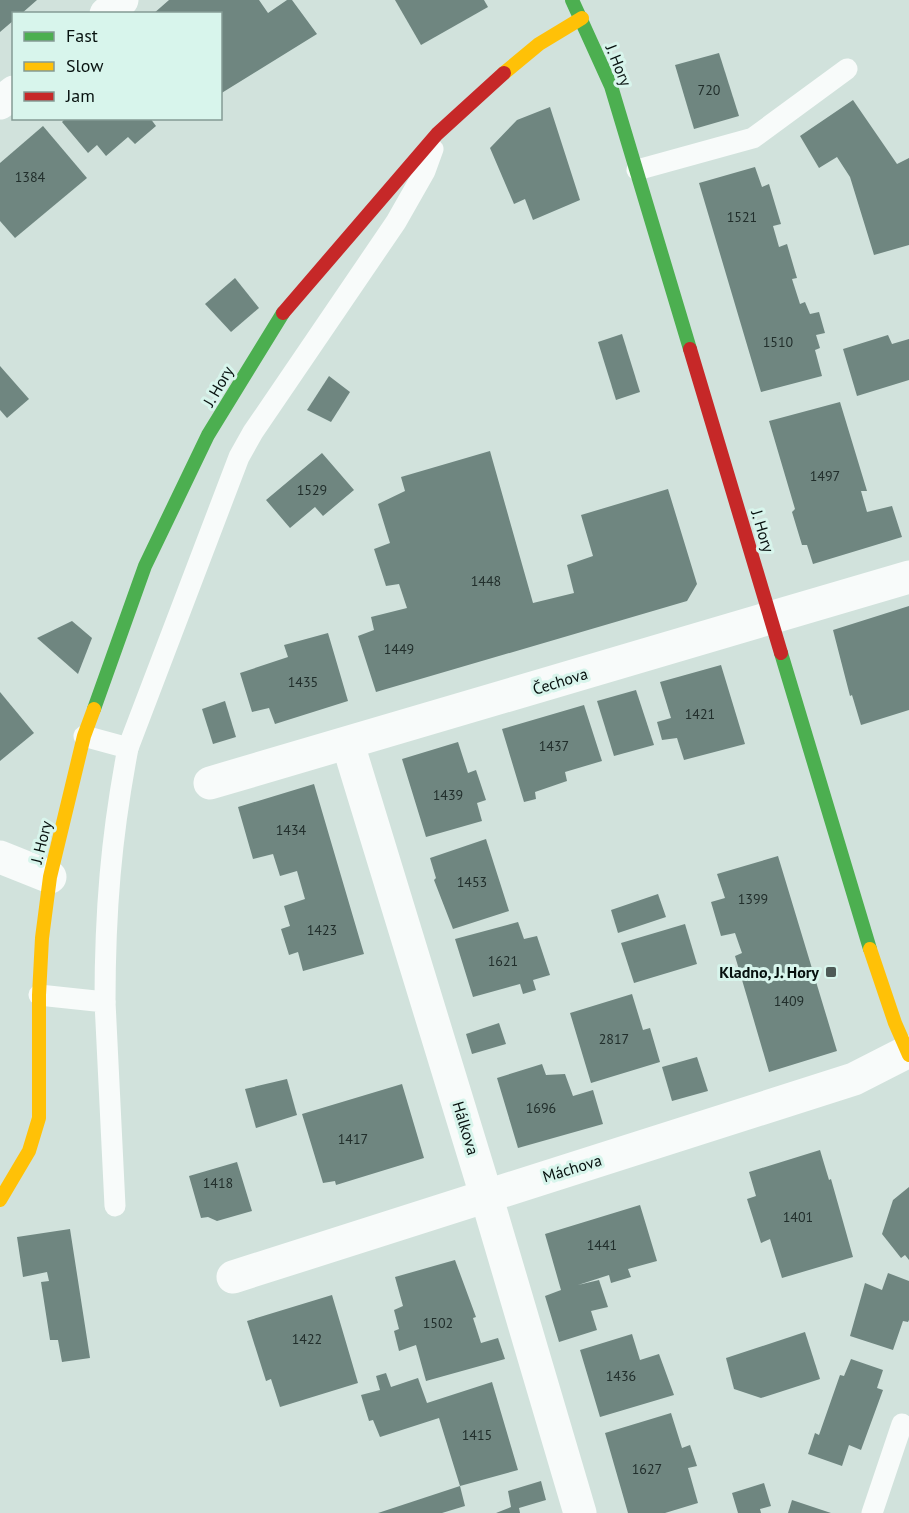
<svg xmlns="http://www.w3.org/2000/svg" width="909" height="1513" font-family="'PT Sans',sans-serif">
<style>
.building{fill:#6f8680}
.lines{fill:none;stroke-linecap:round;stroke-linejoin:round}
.lane{stroke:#f8fbfa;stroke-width:21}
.street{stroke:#f8fbfa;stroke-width:33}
.fast{stroke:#4caf50;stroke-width:14}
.slow{stroke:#ffc107;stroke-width:14}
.jam{stroke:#c62828;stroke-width:14}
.poi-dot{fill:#4e5a57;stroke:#d8f5ec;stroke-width:2}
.labels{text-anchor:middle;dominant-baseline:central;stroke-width:6;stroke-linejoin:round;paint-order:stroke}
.number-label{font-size:14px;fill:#212e2b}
.street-label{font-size:16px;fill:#07110f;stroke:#d8f5ec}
.poi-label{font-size:16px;font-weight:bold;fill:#07110f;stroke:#d8f5ec;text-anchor:end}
</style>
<rect width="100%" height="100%" fill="#d1e2dc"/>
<g class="building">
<polygon points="0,0 37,0 21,14 14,14 14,20 0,32"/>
<polygon points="169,0 259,0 268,13 287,0 292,0 317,34 220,94 220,14 153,14"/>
<polygon points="395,0 484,0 488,7 421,45"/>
<polygon points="719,53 739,116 694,129 675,65"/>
<polygon points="853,100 897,164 909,158 909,245 874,255 850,177 837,157 819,168 800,136"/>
<polygon points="550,107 580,200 533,220 525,199 514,204 490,148 517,120"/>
<polygon points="66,118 150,118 156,126 135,144 128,137 106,156 97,145 88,153 62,122"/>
<polygon points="43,126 87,178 15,238 0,221 0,163"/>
<polygon points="755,167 762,187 769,184 781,224 773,226 779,247 787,244 797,278 792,279 800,304 805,302 810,314 819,312 825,333 816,335 820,348 815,350 822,376 761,392 699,183"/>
<polygon points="235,278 259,308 231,332 205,304"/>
<polygon points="622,334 640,392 616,400 598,342"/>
<polygon points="888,335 892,344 909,339 909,380 857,396 843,349"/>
<polygon points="0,366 29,399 7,418 0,410"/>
<polygon points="329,376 350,392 331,422 307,410"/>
<polygon points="840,402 867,491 861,491 867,512 892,506 902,537 813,564 807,545 802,545 792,512 795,509 769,421"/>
<polygon points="490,451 533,603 574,593 567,565 593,556 581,515 668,489 697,584 687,601 376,692 358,636 374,630 371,617 407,608 399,584 386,586 374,549 390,543 378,504 405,491 401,477"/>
<polygon points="322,453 354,490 323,516 315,507 290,528 266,500"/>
<polygon points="909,606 909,710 861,725 852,695 850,696 833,630"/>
<polygon points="72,621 92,638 78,674 37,638"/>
<polygon points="328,633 348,701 275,724 269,708 252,712 240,673 288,657 284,645"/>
<polygon points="721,665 745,744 684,760 677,738 662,740 657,722 671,718 660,682"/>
<polygon points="636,690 654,745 614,756 597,701"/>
<polygon points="0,692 34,733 0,761"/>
<polygon points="225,701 236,737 213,744 202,709"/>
<polygon points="584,705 602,761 565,772 567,781 535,792 536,799 524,802 502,729"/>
<polygon points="458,742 468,773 476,770 486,800 477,803 482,821 426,837 402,759"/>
<polygon points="314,784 364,954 303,971 298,952 289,955 281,929 290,926 284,906 305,899 297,871 280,876 273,854 253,859 238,807"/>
<polygon points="486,839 509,911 453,929 434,880 436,878 430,858"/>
<polygon points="778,856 837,1051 769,1072 735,956 742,953 735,933 721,936 711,902 725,898 717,874"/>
<polygon points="658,894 666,917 618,933 611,910"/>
<polygon points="518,922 524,939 537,936 550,975 533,980 536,990 523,994 520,984 473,997 455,939"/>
<polygon points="685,924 697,964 634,983 621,943"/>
<polygon points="632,994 643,1030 650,1028 660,1062 591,1083 570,1013"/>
<polygon points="499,1023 506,1044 472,1054 466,1034"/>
<polygon points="697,1057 708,1091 672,1101 662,1067"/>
<polygon points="542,1064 546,1075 565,1074 573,1096 593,1090 603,1124 518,1148 497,1078"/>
<polygon points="287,1079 297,1115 256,1128 245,1089"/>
<polygon points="402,1084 424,1158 336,1185 335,1181 323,1183 302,1114"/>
<polygon points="820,1150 829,1180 831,1179 853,1257 782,1278 770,1239 761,1243 747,1199 756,1196 749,1172"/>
<polygon points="237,1162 252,1211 217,1221 208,1217 201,1218 189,1176"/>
<polygon points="909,1187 909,1260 905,1255 901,1258 882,1234 893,1200"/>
<polygon points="640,1205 657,1261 628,1269 631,1277 611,1283 609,1275 578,1285 599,1280 608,1307 591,1311 597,1330 559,1342 545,1296 561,1290 545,1234"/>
<polygon points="70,1229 90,1358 62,1362 58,1340 50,1340 41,1282 49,1281 47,1272 23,1277 17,1237"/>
<polygon points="455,1260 476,1317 473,1318 481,1343 498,1338 505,1359 426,1381 416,1345 399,1351 394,1331 399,1329 394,1310 403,1306 395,1277"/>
<polygon points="888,1273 909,1281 909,1320 908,1322 903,1321 893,1350 850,1336 865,1283 882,1290"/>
<polygon points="332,1295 358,1383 280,1407 271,1379 266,1381 247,1321"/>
<polygon points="805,1332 820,1379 761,1398 734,1389 726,1358"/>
<polygon points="632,1334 640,1360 659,1354 674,1395 600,1417 580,1350"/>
<polygon points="851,1359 883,1370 877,1388 883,1390 861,1450 849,1445 842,1466 808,1454 815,1433 819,1435 840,1375 844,1376"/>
<polygon points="386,1373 391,1387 418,1378 427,1403 492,1382 518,1470 460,1486 439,1418 380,1437 373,1420 369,1421 361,1395 380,1390 376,1376"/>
<polygon points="671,1413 682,1448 690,1445 697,1466 688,1468 698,1503 665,1513 628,1513 605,1433"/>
<polygon points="541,1481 546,1500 519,1508 520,1513 496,1513 511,1507 508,1491"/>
<polygon points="764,1483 771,1506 760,1509 761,1513 738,1513 732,1493"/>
<polygon points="460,1486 465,1506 442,1513 378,1513"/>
<polygon points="792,1500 831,1513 788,1513"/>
</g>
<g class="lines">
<g class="lane">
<polyline points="637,170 753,138 847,69"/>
<path d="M84,736L128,748C111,837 105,912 105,1002"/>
<polyline points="128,748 239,457 253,432 396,222 425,171 433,149"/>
<polyline points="39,995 105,1002 115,1206"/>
<polyline points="872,1513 902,1424"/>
</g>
<g class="street">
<polyline points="106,14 122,0"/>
<polyline points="0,103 14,92"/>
<polyline points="348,744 486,1195 580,1513"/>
<polyline points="210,783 909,577"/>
<polyline points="0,857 50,877"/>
<polyline points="233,1277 854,1079 907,1052"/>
</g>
<g class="fast">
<polyline points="572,0 611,86 690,349"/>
<polyline points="781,653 870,949"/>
<polyline points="94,709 145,566 208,435 283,313"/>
</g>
<g class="slow">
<polyline points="504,73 539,44 582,18"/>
<polyline points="870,949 895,1023 909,1055"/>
<polyline points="0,1200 29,1151 39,1118 39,995 42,938 50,877 84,736 94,709"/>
</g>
<g class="jam">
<polyline points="283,313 437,134 504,73"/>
<polyline points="690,349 781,653"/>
</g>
</g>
<rect class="poi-dot" x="825" y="966" width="12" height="12" rx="3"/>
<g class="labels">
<g class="number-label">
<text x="709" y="90">720</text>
<text x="30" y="177">1384</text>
<text x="742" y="217">1521</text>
<text x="778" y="342">1510</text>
<text x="825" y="476">1497</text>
<text x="312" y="490">1529</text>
<text x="486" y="581">1448</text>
<text x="399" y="649">1449</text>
<text x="303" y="682">1435</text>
<text x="700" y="714">1421</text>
<text x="554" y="746">1437</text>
<text x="448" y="795">1439</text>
<text x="291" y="830">1434</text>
<text x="472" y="882">1453</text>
<text x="753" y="899">1399</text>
<text x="322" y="930">1423</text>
<text x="503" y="961">1621</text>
<text x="789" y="1001">1409</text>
<text x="614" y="1039">2817</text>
<text x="541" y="1108">1696</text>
<text x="353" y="1139">1417</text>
<text x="218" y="1183">1418</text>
<text x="798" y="1217">1401</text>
<text x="602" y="1245">1441</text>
<text x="438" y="1323">1502</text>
<text x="307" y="1339">1422</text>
<text x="621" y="1376">1436</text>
<text x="477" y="1435">1415</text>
<text x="647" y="1469">1627</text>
</g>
<g class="street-label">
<text transform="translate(619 65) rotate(68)">J. Hory</text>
<text transform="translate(218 386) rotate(-60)">J. Hory</text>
<text transform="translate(763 531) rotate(73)">J. Hory</text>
<text transform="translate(560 681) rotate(-17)">Čechova</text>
<text transform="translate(41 842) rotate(-76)">J. Hory</text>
<text transform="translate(466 1128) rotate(73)">Hálkova</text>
<text transform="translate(572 1168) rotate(-17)">Máchova</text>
</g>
<g class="poi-label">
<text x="819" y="972">Kladno, J. Hory</text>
</g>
</g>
<rect x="12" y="12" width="210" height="108" fill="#d8f5ec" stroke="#849a94" stroke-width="1.5"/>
<rect x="24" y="32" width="30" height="9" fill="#4caf50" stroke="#849a94" stroke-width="1.5"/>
<text x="66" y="42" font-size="18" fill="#07110f">Fast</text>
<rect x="24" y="62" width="30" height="9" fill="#ffc107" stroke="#849a94" stroke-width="1.5"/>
<text x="66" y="72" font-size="18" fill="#07110f">Slow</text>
<rect x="24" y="92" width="30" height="9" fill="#c62828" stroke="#849a94" stroke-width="1.5"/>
<text x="66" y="102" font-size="18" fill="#07110f">Jam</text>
</svg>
